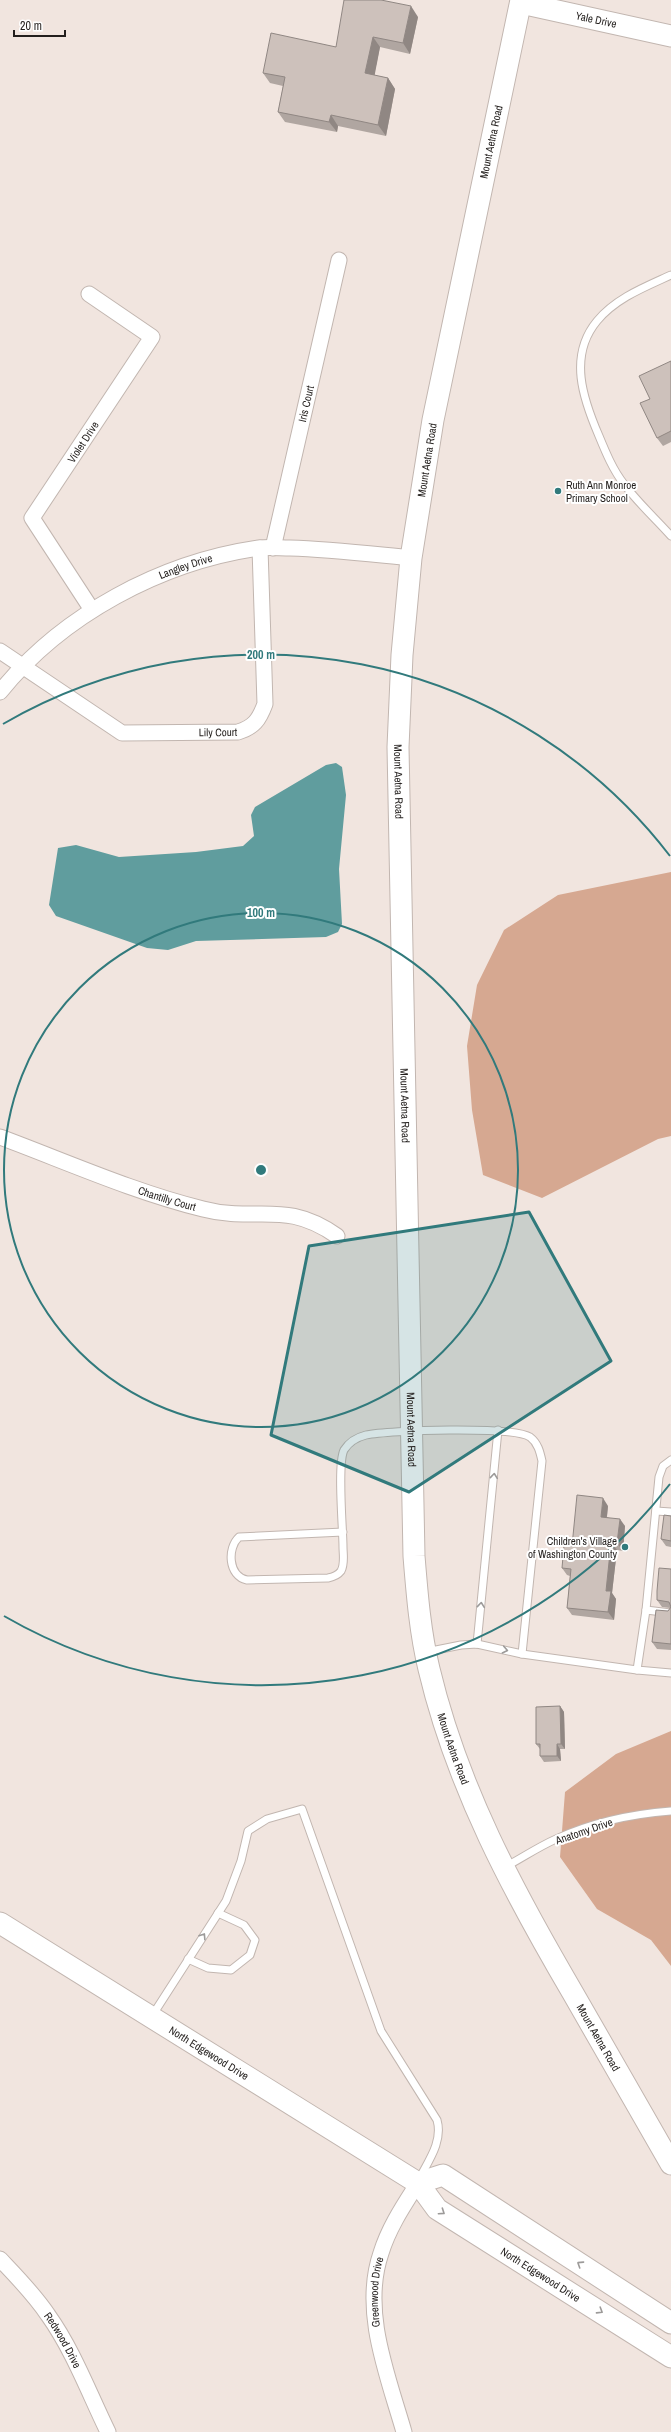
<svg xmlns="http://www.w3.org/2000/svg" width="671" height="2432" font-family="'Archivo Narrow',sans-serif">
<style>
.forest{fill:#d6a891}
.water{fill:#609d9e}
.lines{fill:none;stroke-linecap:round;stroke-linejoin:round}
.lane-casing{stroke:#c2b6b0;stroke-width:9}
.street-casing{stroke:#c2b6b0;stroke-width:17}
.secondary-casing{stroke:#c2b6b0;stroke-width:23}
.lane{stroke:#fff;stroke-width:7}
.street{stroke:#fff;stroke-width:15}
.secondary{stroke:#fff;stroke-width:21}
.wall{fill:#b0a6a1}
.shaded-wall{fill:#908783}
.building{fill:#cdc1bb;stroke:#908783}
.oneway{stroke:#9c9a99}
.marked{fill:#317a7c;fill-opacity:0.2;stroke:#317a7c;stroke-width:3;stroke-linejoin:round}
.ring{fill:none;stroke:#317a7c;stroke-width:2}
.poi-dot{fill:#317a7c;stroke:#fff;stroke-width:1.5}
.labels{text-anchor:middle;dominant-baseline:central;stroke-width:4;stroke-linejoin:round;paint-order:stroke}
.street-label{font-size:11px;fill:#231f1d;stroke:#fff}
.poi-label{font-size:11px;fill:#231f1d;stroke:#fff;text-anchor:start}
.centre{fill:#317a7c;stroke:#fff;stroke-width:2}
.ring-label{font-size:12px;text-anchor:middle;font-weight:bold;fill:#317a7c;stroke:#fff;stroke-width:4;stroke-linejoin:round;paint-order:stroke}
</style>
<rect width="100%" height="100%" fill="#f1e5df"/>
<g class="forest">
<polygon points="671,872 671,1136 658,1139 542,1198 483,1175 472,1110 467,1046 477,985 504,930 558,895"/>
<polygon points="671,1731 671,1966 651,1940 597,1909 560,1857 565,1792 616,1754"/>
</g>
<polygon class="water" points="336,763 342,767 346,795 339,869 342,924 338,932 326,937 196,941 168,950 147,948 56,916 49,905 58,848 76,845 119,857 196,852 243,846 254,836 251,815 255,807 326,765"/>
<g class="lines">
<g class="lane-casing">
<g id="lane">
<path d="M671,275C645,287 616,298 597,321C568,356 583,399 599,436C606,453 613,470 624,484C638,503 656,519 671,536"/>
<polyline points="671,1460 663,1466 659,1477 646,1610 637,1670 671,1673"/>
<polyline points="656,1511 671,1512"/>
<path d="M343,1532L239,1537C227,1548 228,1576 247,1580L328,1578C333,1577 338,1575 341,1571C345,1564 343,1554 343,1547C343,1528 337,1464 344,1450C349,1442 358,1437 366,1435C388,1430 513,1426 530,1437C538,1443 540,1452 542,1461L522,1654"/>
<polyline points="646,1610 671,1613"/>
<polyline points="477,1644 498,1430"/>
<polyline points="426,1652 461,1645 477,1644 522,1654 637,1670"/>
<path d="M505,1867C522,1858 538,1847 556,1839C591,1823 632,1814 671,1811"/>
<polyline points="188,1959 208,1968 231,1970 250,1955 255,1940 244,1925 218,1913"/>
<path d="M152,2016L226,1901L241,1861L248,1831L267,1819L302,1809L381,2031L437,2120C443,2141 429,2160 419,2179"/>
</g>
</g>
<g class="street-casing">
<g id="street">
<polyline points="89,294 152,337 32,518 92,610"/>
<path id="s1" d="M273,548L339,260"/>
<path id="s2" d="M0,651L122,733L238,732C254,727 259,720 265,704L260,548"/>
<path id="s3" d="M0,692C62,615 161,562 259,548C269,547 280,548 290,548C330,549 370,554 411,558"/>
<path id="s4" d="M0,1137C67,1162 134,1192 203,1209C256,1223 285,1199 337,1236"/>
<path id="s5" d="M0,2259C17,2277 34,2294 48,2315C73,2350 89,2393 108,2432"/>
<path id="s6" d="M404,2432C388,2376 361,2311 381,2253C389,2227 404,2205 418,2183"/>
</g>
</g>
<g class="secondary-casing">
<g id="secondary">
<path id="s7" d="M521,0L433,420L411,558L402,655L398,747L414,1556C417,1593 420,1632 429,1669C457,1787 513,1891 574,1995C606,2051 639,2108 671,2164"/>
<path id="s8" d="M521,3L671,36"/>
<path id="s9" d="M0,1923L418,2183L437,2209L671,2357"/>
<polyline points="418,2183 443,2175 671,2323"/>
</g>
</g>
<use href="#lane" class="lane"/>
<use href="#street" class="street"/>
<use href="#secondary" class="secondary"/>
</g>
<g class="wall">
<polygon points="418,17 410,54 380,47 374,75 388,78 395,89 386,136 338,126 337,132 285,122 278,112 283,86 270,83 263,73"/>
<polygon points="671,361 671,442 663,446 657,438 650,399"/>
<polygon points="608,1506 607,1517 625,1526 623,1551 617,1550 612,1593 616,1599 614,1620 572,1615 567,1608 570,1576 567,1575 562,1568 572,1546"/>
<polygon points="671,1516 671,1547 666,1546 661,1539"/>
<polygon points="671,1569 671,1650 657,1649 652,1642 668,1611 670,1608 662,1607 657,1600"/>
<polygon points="560,1706 564,1712 565,1749 560,1749 561,1761 544,1762 540,1756 540,1749 536,1744"/>
</g>
<g class="shaded-wall">
<polygon points="411,6 418,17 410,54 403,43"/>
<polygon points="373,37 380,47 373,84 365,73"/>
<polygon points="388,78 395,89 386,136 378,125"/>
<polygon points="331,115 338,126 337,132 329,122"/>
<polygon points="603,1498 608,1506 606,1524 601,1517"/>
<polygon points="620,1519 625,1526 623,1551 617,1543"/>
<polygon points="611,1543 617,1550 612,1593 616,1599 614,1620 608,1612 606,1591"/>
<polygon points="560,1706 564,1712 565,1749 561,1744"/>
<polygon points="557,1744 560,1749 561,1761 557,1756"/>
</g>
<g class="building">
<polygon points="344,0 381,0 411,6 403,43 373,37 365,73 388,78 378,125 331,115 329,122 278,112 285,77 263,73 271,33 336,47"/>
<polygon points="671,361 671,431 657,438 640,403 650,399 639,376"/>
<polygon points="577,1495 603,1498 601,1517 620,1519 617,1543 611,1543 606,1591 611,1591 608,1612 567,1608 571,1569 562,1568 564,1545 572,1546"/>
<polygon points="664,1515 671,1516 671,1541 661,1539"/>
<polygon points="659,1568 671,1569 671,1644 652,1642 656,1610 668,1611 671,1607 669,1602 657,1600 657,1591"/>
<polygon points="560,1706 561,1744 557,1744 557,1756 540,1756 540,1744 536,1744 536,1707"/>
</g>
<defs><path id="oneway-chevron" d="M-2-3.5L2.5 0L-2 3.5" fill="none" stroke-width="1.6" stroke-linecap="round" stroke-linejoin="round"/></defs>
<g class="oneway">
<use href="#oneway-chevron" transform="translate(494 1476) rotate(-84)"/>
<use href="#oneway-chevron" transform="translate(481 1605) rotate(-84)"/>
<use href="#oneway-chevron" transform="translate(505 1650) rotate(12)"/>
<use href="#oneway-chevron" transform="translate(203 1936) rotate(-57)"/>
<use href="#oneway-chevron" transform="translate(442 2212) rotate(34)"/>
<use href="#oneway-chevron" transform="translate(580 2264) rotate(-147)"/>
<use href="#oneway-chevron" transform="translate(600 2311) rotate(32)"/>
</g>
<path class="marked" d="M529,1212L611,1361L409,1492L271,1435L309,1246Z"/>
<g class="ring">
<circle cx="261" cy="1170" r="257"/>
<path d="M670 1484A515 515 0 0 1 4 1616M3 724A515 515 0 0 1 670 856"/>
</g>
<g class="poi-dot">
<circle cx="558" cy="491" r="4"/>
<circle cx="625" cy="1547" r="4"/>
</g>
<g class="labels">
<g class="street-label">
<text stroke="none"><textPath href="#s8" startOffset="77">Yale Drive</textPath></text>
<text transform="translate(491 142) rotate(-78)">Mount Aetna Road</text>
<text stroke="none"><textPath href="#s1" startOffset="148">Iris Court</textPath></text>
<text transform="translate(83 442) rotate(-57)">Violet Drive</text>
<text transform="translate(427 460) rotate(-81)">Mount Aetna Road</text>
<text stroke="none"><textPath href="#s3" startOffset="227">Langley Drive</textPath></text>
<text stroke="none"><textPath href="#s2" startOffset="243">Lily Court</textPath></text>
<text stroke="none"><textPath href="#s7" startOffset="793">Mount Aetna Road</textPath></text>
<text stroke="none"><textPath href="#s7" startOffset="1117">Mount Aetna Road</textPath></text>
<text stroke="none"><textPath href="#s4" startOffset="178">Chantilly Court</textPath></text>
<text stroke="none"><textPath href="#s7" startOffset="1441">Mount Aetna Road</textPath></text>
<text stroke="none"><textPath href="#s7" startOffset="1765">Mount Aetna Road</textPath></text>
<text transform="translate(584 1831) rotate(-19)">Anatomy Drive</text>
<text stroke="none"><textPath href="#s7" startOffset="2089">Mount Aetna Road</textPath></text>
<text stroke="none"><textPath href="#s9" startOffset="246">North Edgewood Drive</textPath></text>
<text stroke="none"><textPath href="#s9" startOffset="647">North Edgewood Drive</textPath></text>
<text stroke="none"><textPath href="#s6" startOffset="144">Greenwood Drive</textPath></text>
<text stroke="none"><textPath href="#s5" startOffset="103">Redwood Drive</textPath></text>
</g>
<g class="poi-label">
<text x="566" y="485">Ruth Ann Monroe<tspan x="566" dy="13">Primary School</tspan></text>
<text x="617" y="1541" text-anchor="end">Children's Village<tspan x="617" dy="13">of Washington County</tspan></text>
</g>
</g>
<circle cx="261" cy="1170" r="6" class="centre"/>
<g class="ring-label">
<text x="261" y="659">200 m</text>
<text x="261" y="917">100 m</text>
</g>
<path d="M14 30v6h51v-6" fill="none" stroke="#231f1d" stroke-width="2"/>
<text x="20" y="30" font-size="12" fill="#231f1d" stroke="#ffffff" stroke-width="3" paint-order="stroke">20 m</text>
</svg>
